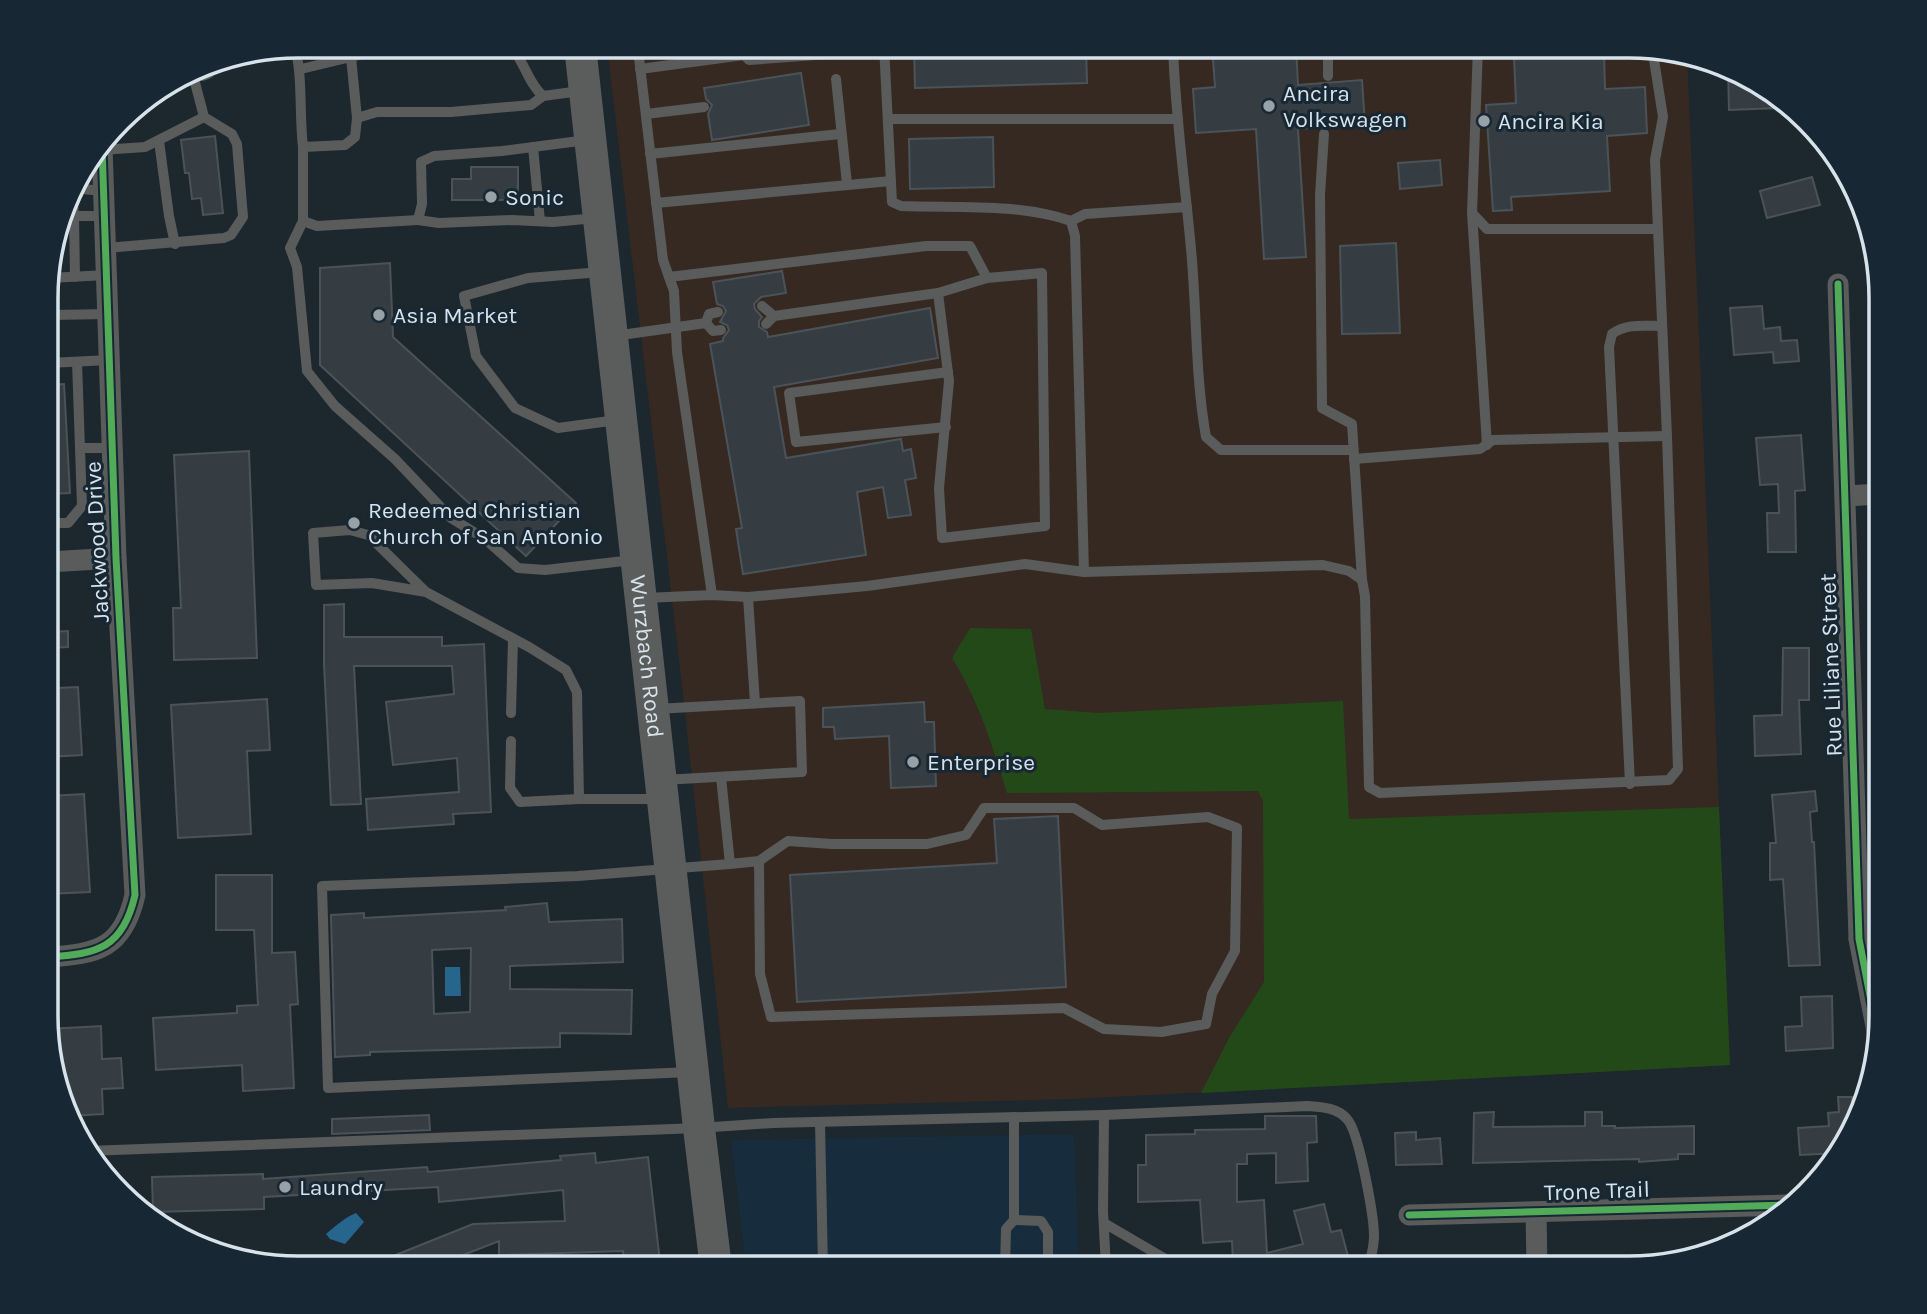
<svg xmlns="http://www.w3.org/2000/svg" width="1927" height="1314" font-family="Karla,sans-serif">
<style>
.commercial{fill:#352921}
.built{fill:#172c3c}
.green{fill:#244918}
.water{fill:#26668d}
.building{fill:#353d43;stroke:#4b5359;stroke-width:2;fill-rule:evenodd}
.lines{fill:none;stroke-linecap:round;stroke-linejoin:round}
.service{stroke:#5a5b5b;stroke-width:10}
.minor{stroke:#5a5b5b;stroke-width:21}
.primary{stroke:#5a5d5c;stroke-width:32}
.cycleway-casing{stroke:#172834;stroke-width:11}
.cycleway{stroke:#51ab58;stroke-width:7}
.poi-dot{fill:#96a1a8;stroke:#172834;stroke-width:2.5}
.labels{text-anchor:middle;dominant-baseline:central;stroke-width:6;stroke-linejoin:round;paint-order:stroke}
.poi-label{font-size:23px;fill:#d7e2ea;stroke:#172834;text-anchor:start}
.street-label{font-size:23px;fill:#d7e2ea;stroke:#172834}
.rim{fill:none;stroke:#d7e2ea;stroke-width:3.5}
</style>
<rect width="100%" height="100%" fill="#1d272e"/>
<polygon class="commercial" points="607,46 1646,46 1687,54 1730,1065 1073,1099 728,1108 682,685"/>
<polygon class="built" points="1074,1134 1079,1268 746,1268 731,1140"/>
<path class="green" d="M970,628L1031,629L1045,709L1098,713L1343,701L1349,819L1719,807L1730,1065L1201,1093L1229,1038L1264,982L1263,801L1258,791L1007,793C992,745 979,701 952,658Z"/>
<g class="water">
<polygon points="445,967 460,967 461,996 445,996"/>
<path d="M356,1213L364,1222L345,1244L330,1239L326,1234C335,1226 346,1217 356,1213Z"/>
</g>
<g class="building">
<polygon points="914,46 1086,46 1087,83 915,88"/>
<polygon points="1212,46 1296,46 1298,85 1362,80 1365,124 1298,129 1306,257 1264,259 1256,129 1196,133 1193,89 1215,87"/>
<polygon points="1604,53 1605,89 1645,87 1647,133 1607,136 1610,191 1511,197 1512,210 1493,211 1486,105 1516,103 1514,57"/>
<polygon points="1728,68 1781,96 1782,108 1729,110"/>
<polygon points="801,73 809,125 712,140 708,114 712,105 706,99 704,88"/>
<polygon points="215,136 223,213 203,215 201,198 192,199 189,173 185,173 181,140"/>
<polygon points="993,137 994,187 910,189 909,139"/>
<polygon points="1440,160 1442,185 1400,189 1398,163"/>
<polygon points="471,167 518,167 518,200 452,200 452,179 471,179"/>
<polygon points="1812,177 1820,205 1767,218 1760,191"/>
<polygon points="1396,243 1400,333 1342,334 1340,246"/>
<polygon points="390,263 393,337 576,503 526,556 320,365 320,268"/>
<polygon points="782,271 786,293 761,297 754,304 755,309 762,317 759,321 759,327 767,332 768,337 930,308 938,358 774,387 786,458 901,439 903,451 911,449 916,478 905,480 911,515 888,518 883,487 857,492 866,555 743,574 736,529 742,528 710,344 723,341 723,338 729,330 727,325 720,322 726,311 723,306 717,304 713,282"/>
<polygon points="1762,306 1764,329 1780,327 1781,341 1797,340 1799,361 1774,363 1773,352 1734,355 1730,308"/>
<polygon points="64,384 70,493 48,494 48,385"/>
<polygon points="1801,435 1805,490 1795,491 1796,552 1768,552 1767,513 1779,513 1778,484 1760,485 1756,438"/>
<polygon points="249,451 257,658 174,660 173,608 181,608 174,455"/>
<polygon points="344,604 344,637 442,637 442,646 484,644 491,812 453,814 454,824 368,830 366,799 459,792 457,758 393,765 386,702 454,694 452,666 354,666 361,804 331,805 324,664 324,605"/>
<polygon points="68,631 68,647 48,648 48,632"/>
<polygon points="1783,648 1809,648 1809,700 1799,700 1801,754 1755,756 1754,716 1782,715"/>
<polygon points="78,687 82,755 48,757 48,706 59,706 58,688"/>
<polygon points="267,699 270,750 247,751 251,834 178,838 171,705"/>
<polygon points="924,702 925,722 934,722 936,786 891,788 889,736 835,739 834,727 823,727 823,708"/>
<polygon points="1815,791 1817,811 1810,812 1812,842 1814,842 1820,965 1789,966 1783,879 1770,880 1770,843 1776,843 1772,795"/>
<polygon points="84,794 90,892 48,894 48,796"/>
<polygon points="1058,816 1066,987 797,1002 790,875 997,863 994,819"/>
<polygon points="216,875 272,875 272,953 295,952 298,1004 290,1005 294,1088 243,1091 242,1065 156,1070 153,1018 237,1013 237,1006 258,1005 254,930 216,930"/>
<path d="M547,903L549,922L622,919L623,962L510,966V989L632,990L631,1034L560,1033V1047L370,1052V1055L335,1057L331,915L364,913V918L506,910L505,907ZM471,948L470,1012L434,1014L432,950Z"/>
<polygon points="1832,996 1833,1048 1786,1051 1785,1027 1802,1026 1801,997"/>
<polygon points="101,1026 102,1059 121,1058 123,1088 102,1089 103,1114 70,1116 48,1049 48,1029"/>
<polygon points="1838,1097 1852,1097 1853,1125 1839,1153 1800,1155 1798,1128 1829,1126 1828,1113 1839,1112"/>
<polygon points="1494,1112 1493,1127 1585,1126 1585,1112 1602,1112 1602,1126 1615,1126 1615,1128 1694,1126 1694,1154 1678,1154 1678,1159 1639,1162 1639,1159 1473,1163 1474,1113"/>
<polygon points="429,1115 430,1130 332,1134 332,1119"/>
<polygon points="1265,1116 1316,1116 1317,1142 1307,1143 1308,1181 1276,1183 1276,1153 1247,1154 1247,1164 1237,1164 1237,1202 1264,1200 1267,1253 1303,1244 1294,1211 1324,1204 1331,1232 1341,1230 1350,1264 1334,1268 1229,1268 1228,1263 1233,1262 1232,1241 1203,1243 1200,1200 1138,1202 1138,1165 1146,1165 1146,1135 1195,1134 1195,1130 1265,1129"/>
<polygon points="1416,1132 1416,1140 1440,1138 1442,1164 1396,1165 1395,1133"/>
<polygon points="595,1153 596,1163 648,1157 660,1262 658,1264 625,1268 623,1251 499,1255 499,1241 430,1268 363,1268 473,1224 565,1221 563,1190 439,1202 438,1187 264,1197 264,1209 153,1212 152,1177 263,1174 263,1179 427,1167 428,1172 561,1160 560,1156"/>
</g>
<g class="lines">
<g class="service">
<path d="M295,46C303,79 299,113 303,147L345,145L355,137L357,118L351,57L301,69"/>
<path d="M510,46C525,61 527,82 543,96L580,91"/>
<polyline points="640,46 638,49 663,260 674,291 677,352 712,595"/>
<polyline points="735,46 749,60 884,50"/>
<path d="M884,46L892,202L901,206C957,208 1018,203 1071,221L1075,236L1084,572"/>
<path d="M1173,46C1175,114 1185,182 1191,249C1197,312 1195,375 1206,437L1221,450H1353"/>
<polyline points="1478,46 1472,213 1487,229 1656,229"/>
<polyline points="351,57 395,46"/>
<polyline points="640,69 744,55"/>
<polyline points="1328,76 1328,46"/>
<polyline points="836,79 847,184"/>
<polyline points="646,114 704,107"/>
<polyline points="357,118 377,112 451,112 531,105 543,96"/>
<polyline points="888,119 1178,119"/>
<polyline points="1324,134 1320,195 1322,408 1352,424 1362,580"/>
<polyline points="159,141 169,216 175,244"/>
<polyline points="303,147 303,221 317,226 418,220 422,204 421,162 434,156 502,151 587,140"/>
<polyline points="533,147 540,221"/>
<polyline points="102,150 145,147 204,117"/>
<polyline points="650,154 840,134"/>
<polyline points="71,188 104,191"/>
<polyline points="72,188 74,216"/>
<polyline points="656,203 891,181"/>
<polyline points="1472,213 1487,445"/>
<polyline points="418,220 439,223 512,220 553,222 596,218"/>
<polyline points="303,221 290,248 297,267 307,371 335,406 395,459 451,518 485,539 518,568 545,570 633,560"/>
<polyline points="1071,221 1085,214 1187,207"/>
<polyline points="106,248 224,238 231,235 243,217 237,144 232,134 204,117 192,71"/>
<polyline points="601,272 528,278 464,296 476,356 515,408 558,428 617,420"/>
<polyline points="107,275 49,278 52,315 108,314"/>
<polyline points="75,277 74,216 105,216"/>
<polyline points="669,277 926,246 970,246 987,278 1042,273 1045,526 942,538 939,488 949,381 938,293 774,316 766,324"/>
<polyline points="938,293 987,278"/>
<polyline points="762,306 774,316"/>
<polyline points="706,323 709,314 718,312"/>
<polyline points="706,323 713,331 721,330"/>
<polyline points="614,336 706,323"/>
<polyline points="48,363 110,360"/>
<polyline points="946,427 796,442 789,393 948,372"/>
<polyline points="80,448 112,448"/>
<polyline points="1354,459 1480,449 1493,440 1667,436"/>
<polyline points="48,523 68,523 82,506 77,362"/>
<polyline points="426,592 368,535 350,530 313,533 316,585 372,583 426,592 529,647 566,670 577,692 579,799 660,799"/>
<polyline points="748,597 755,703"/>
<polyline points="645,598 712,595 748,597 867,586 1025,564 1084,572 1323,565 1349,571 1362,580 1365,596 1369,787 1380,793 1669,780 1678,769 1667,436 1655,160 1663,117 1652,47"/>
<polyline points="656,709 800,701 802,772 663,780"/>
<polyline points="511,713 513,639"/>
<polyline points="511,741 510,788 520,802 579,799"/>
<path d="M1630,784L1609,347L1612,334C1626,323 1645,326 1662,326"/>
<polyline points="730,864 759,861 760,974 771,1017 1064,1008 1104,1029 1161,1032 1206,1024 1212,994 1235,951 1237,828 1208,817 1102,825 1074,808 984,808 966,835 927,844 832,844 788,841 759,861"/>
<polyline points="690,1072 328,1088 322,886 578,876 730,864 721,777"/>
<polyline points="1104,1115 1103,1211 1106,1268"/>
<polyline points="820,1122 823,1268"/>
<path d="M87,1151L699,1128L773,1123L1104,1115L1307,1106C1320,1107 1337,1107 1347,1119C1359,1131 1374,1217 1374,1236C1374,1246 1371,1258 1368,1268"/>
<polyline points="1014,1220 1041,1221 1048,1232 1048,1268"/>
<polyline points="1104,1223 1181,1268"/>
<polyline points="665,1268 713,1262"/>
<polyline points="1005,1268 1006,1229 1014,1220 1014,1117"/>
</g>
<g class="minor">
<polyline points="1838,284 1859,939 1879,1042"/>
<polyline points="1845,496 1881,494"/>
<polyline points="48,562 116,558"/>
<polyline points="1859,939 1881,939"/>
<path d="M48,957C98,954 123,948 135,895L116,558L102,146"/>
<polyline points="1536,1212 1537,1268"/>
<polyline points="1409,1215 1787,1205"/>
</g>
<g class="primary">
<path id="s1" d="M580,46L699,1128L716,1268"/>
<polyline points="201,65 203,64"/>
</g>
<g class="cycleway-casing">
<g id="cycleway">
<polyline points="1838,284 1859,939 1879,1042"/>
<path d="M48,957C98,954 123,948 135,895L116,558L102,146"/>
<polyline points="1409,1215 1787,1205"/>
</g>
</g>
<use href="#cycleway" class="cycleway"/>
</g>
<g class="poi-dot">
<circle cx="1269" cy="106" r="7"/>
<circle cx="1484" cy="121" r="7"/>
<circle cx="491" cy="197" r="7"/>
<circle cx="379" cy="315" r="7"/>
<circle cx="354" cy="523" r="7"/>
<circle cx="913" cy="762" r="7"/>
<circle cx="285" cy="1187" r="7"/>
</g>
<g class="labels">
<g class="poi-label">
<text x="1283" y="93">Ancira<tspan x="1283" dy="26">Volkswagen</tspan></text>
<text x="1498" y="121">Ancira Kia</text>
<text x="505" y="197">Sonic</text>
<text x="393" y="315">Asia Market</text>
<text x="368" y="510">Redeemed Christian<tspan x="368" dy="26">Church of San Antonio</tspan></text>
<text x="927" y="762">Enterprise</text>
<text x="299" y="1187">Laundry</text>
</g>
<g class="street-label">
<text transform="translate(97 542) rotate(-93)">Jackwood Drive</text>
<text stroke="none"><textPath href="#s1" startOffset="614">Wurzbach Road</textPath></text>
<text transform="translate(1831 665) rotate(-92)">Rue Liliane Street</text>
<text transform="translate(1597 1191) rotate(-2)">Trone Trail</text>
</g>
</g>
<path d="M0 0H1927V1314H0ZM298 58H1629A240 240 0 0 1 1869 298V1016A240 240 0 0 1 1629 1256H298A240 240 0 0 1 58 1016V298A240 240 0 0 1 298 58Z" fill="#172834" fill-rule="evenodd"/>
<path class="rim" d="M298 58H1629A240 240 0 0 1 1869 298V1016A240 240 0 0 1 1629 1256H298A240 240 0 0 1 58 1016V298A240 240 0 0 1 298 58Z"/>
</svg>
